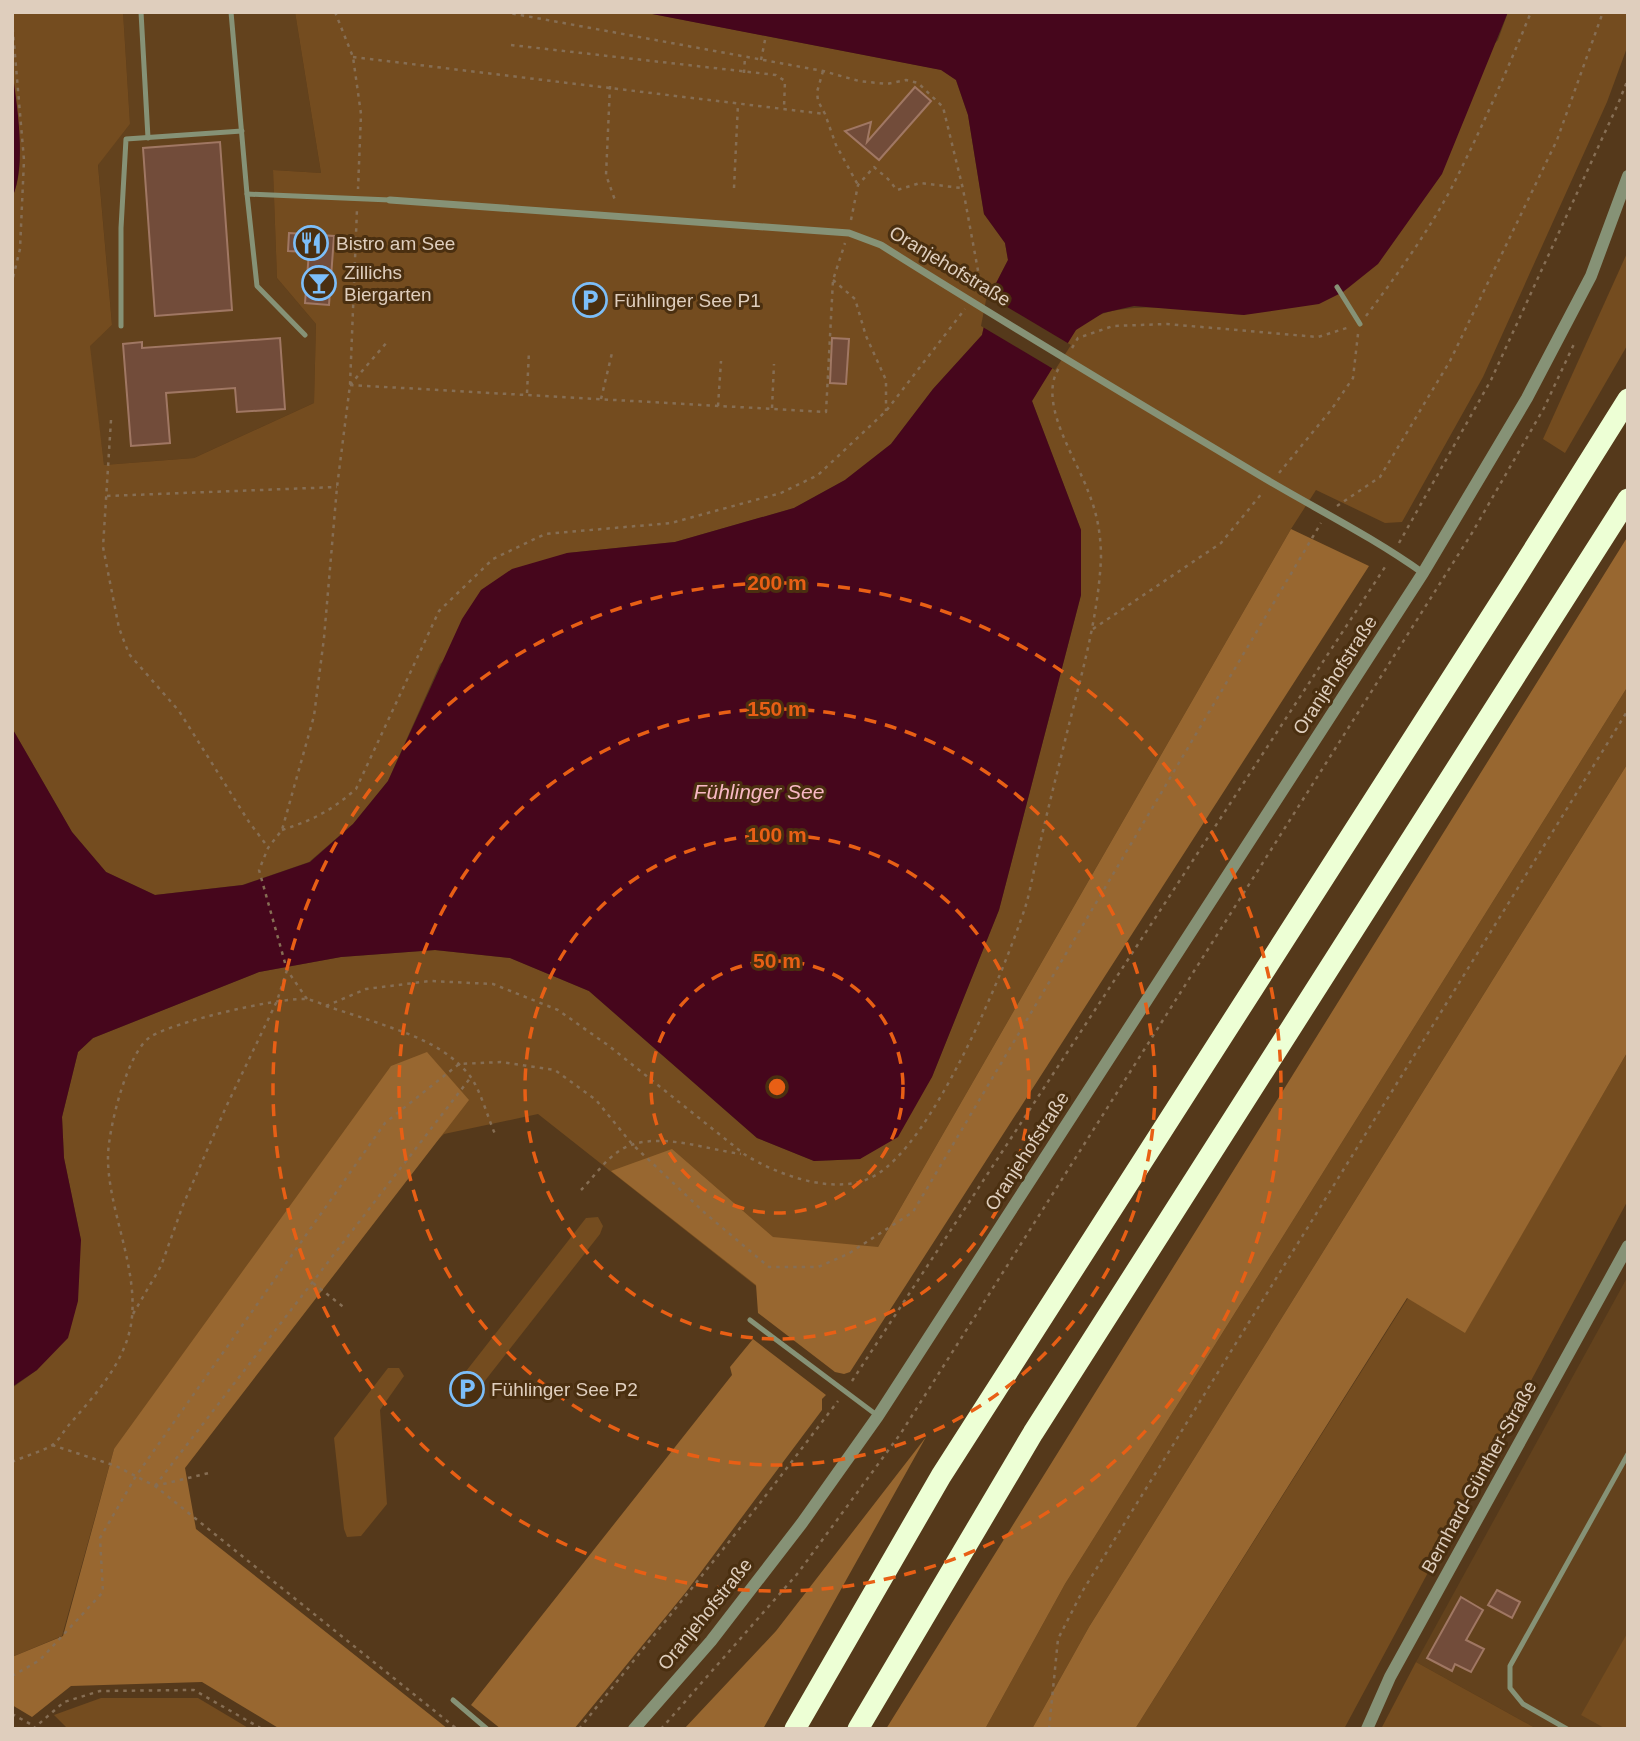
<svg xmlns="http://www.w3.org/2000/svg" width="1640" height="1741" font-family="Arial,sans-serif">
<style>
.built{fill:#63421d}
.green{fill:#744c1f}
.forest{fill:#986730}
.water{fill:#46061c}
.pier{fill:#55391b}
.building{fill:#724c3a;stroke:#a07763;stroke-width:2}
.lines{fill:none;stroke-linecap:round;stroke-linejoin:round}
.path{stroke:#866e54;stroke-width:2.5;stroke-dasharray:3.5 5;stroke-linecap:butt}
.service{stroke:#869276;stroke-width:5}
.minor{stroke:#869276;stroke-width:7}
.tertiary{stroke:#869276;stroke-width:12}
.motorway{stroke:#edffd5;stroke-width:21}
.ring{fill:none;stroke:#e85f15;stroke-width:3.5;stroke-dasharray:12 9}
.labels{text-anchor:middle;dominant-baseline:central;stroke-width:6;stroke-linejoin:round;paint-order:stroke}
.poi-label{font-size:19px;fill:#dfcebd;stroke:#4a2f10;text-anchor:start}
.street-label{font-size:19px;fill:#dfcebd;stroke:#4a2f10}
.water-label{font-size:21px;font-style:italic;fill:#f8b8c4;stroke:#4a2f10}
.centre{fill:#e85f15;stroke:#4a2f10;stroke-width:3.5}
.ring-label{font-size:21px;text-anchor:middle;font-weight:bold;fill:#e85f15;stroke:#4a2f10;stroke-width:6;stroke-linejoin:round;paint-order:stroke}
</style>
<rect width="100%" height="100%" fill="#55391b"/>
<g class="built">
<polygon points="123,12 295,12 321,173 273,170 277,278 316,324 314,403 194,458 104,465 89,346 112,325 98,164 130,124"/>
<polygon points="1628,1276 1628,1729 1537,1729 1416,1662"/>
</g>
<g class="green">
<path d="M12,12H123L130,124L98,165L112,325L90,346L104,465L194,458L314,403L316,324L277,278L273,170L321,173L295,12H642L942,70L956,80L968,115L984,214L1005,243L1008,260L992,291L982,335L933,389L891,444L845,480L794,508L675,542L567,553L440,664L388,781L353,824L309,862L242,885L155,895L106,872L72,832L12,728V198C29,161 14,106 12,67C12,49 12,31 12,12Z"/>
<path d="M1508,12H1628V45L1607,102L1483,377L1402,522L1385,523L1316,490L1291,529L878,1247L756,1286L538,1114L444,1134L114,1449L62,1636L12,1657V1388L37,1370L81,1240L64,1158L62,1117L78,1052L93,1038L259,972L341,957L435,950L510,958L589,991L757,1138L814,1161L860,1159L932,1077L999,910L1081,595V530L1032,401C1046,379 1058,351 1075,331C1108,293 1199,312 1244,315L1498,40Z"/>
<polygon points="1628,251 1628,344 1565,453 1543,439"/>
<polygon points="1628,686 1628,763 1089,1627 1032,1729 985,1729 1065,1584"/>
<polygon points="1628,1051 1628,1200 1344,1729 1135,1729 1408,1298 1465,1332"/>
<path d="M598,1217L603,1226L600,1234L473,1396C463,1398 457,1394 456,1384L586,1218Z"/>
<polygon points="388,1368 399,1368 404,1376 380,1410 387,1504 361,1536 347,1537 344,1529 334,1438"/>
<polygon points="1628,1632 1628,1729 1606,1729 1581,1715"/>
<polygon points="1416,1662 1537,1729 1381,1729"/>
<polygon points="101,1698 198,1698 250,1729 68,1729 54,1715"/>
</g>
<g class="forest">
<polygon points="1291,529 1369,566 850,1372 844,1374 835,1372 758,1313 756,1285 611,1171 672,1149 773,1237 878,1247"/>
<polygon points="1628,536 1628,686 1065,1584 985,1729 886,1729"/>
<polygon points="1628,763 1628,1051 1465,1333 1407,1298 1135,1729 1032,1729 1089,1627"/>
<polygon points="427,1052 469,1100 185,1468 196,1529 448,1729 280,1729 202,1682 71,1686 32,1717 12,1705 12,1657 63,1636 114,1449 391,1066"/>
<polygon points="753,1339 826,1395 822,1399 822,1410 686,1592 574,1729 501,1729 471,1705 732,1375 730,1367"/>
<polygon points="926,1437 763,1729 684,1729 776,1631"/>
</g>
<g class="water">
<polygon points="642,12 1508,12 1442,174 1378,264 1343,292 1319,304 1244,315 1134,306 1103,313 1076,330 1032,401 1081,530 1081,595 999,910 932,1077 898,1137 860,1159 814,1161 757,1138 589,991 510,958 435,950 341,957 259,972 93,1038 78,1052 62,1117 64,1158 81,1240 78,1301 68,1338 37,1370 12,1387 12,728 72,832 106,872 155,895 243,885 310,862 353,824 388,781 462,619 481,590 512,569 567,553 675,542 794,508 845,480 891,444 933,389 982,335 992,291 1008,260 1005,243 984,214 968,115 956,80 941,70"/>
<path d="M12,69C17,104 27,166 12,198Z"/>
</g>
<polygon class="pier" points="987,295 1071,345 1055,370 981,326"/>
<g class="building">
<polygon points="915,87 931,101 879,160 845,131 871,122 867,142"/>
<polygon points="220,142 232,310 155,316 143,148"/>
<polygon points="289,233 334,236 329,305 305,303 309,252 288,251"/>
<polygon points="280,338 285,409 237,412 235,388 166,393 170,443 131,446 123,344 142,342 142,348"/>
<polygon points="832,338 849,339 846,384 830,383"/>
<polygon points="1497,1590 1520,1602 1512,1618 1488,1605"/>
<polygon points="1461,1597 1483,1610 1466,1640 1484,1649 1471,1672 1455,1664 1452,1671 1427,1658"/>
</g>
<g class="lines">
<g class="path">
<polyline points="335,12 353,57 361,114 358,189"/>
<polyline points="504,12 823,71 859,81 887,84 906,80 918,83 943,107 963,189 979,276 973,290"/>
<polyline points="12,20 24,160 20,249 12,282"/>
<polyline points="511,45 776,75 785,81 784,108"/>
<polyline points="353,57 825,114"/>
<polyline points="761,60 765,40"/>
<polyline points="823,71 817,92 818,101 825,114 836,145 858,185"/>
<polyline points="744,73 745,57"/>
<polyline points="610,86 606,175 616,203"/>
<polyline points="734,188 738,104"/>
<polyline points="851,220 858,185 874,167 888,179 897,190 920,183 961,188"/>
<polyline points="833,280 855,299 866,336 886,380 886,411"/>
<path d="M1366,316C1397,275 1428,232 1452,187C1481,130 1507,71 1531,12"/>
<polyline points="1072,348 1078,338 1113,326 1167,324 1318,337 1350,327"/>
<polyline points="350,385 826,412 833,280 845,243"/>
<polyline points="350,385 388,341"/>
<polyline points="527,393 529,351"/>
<polyline points="601,399 612,353"/>
<polyline points="718,406 721,361"/>
<polyline points="772,408 774,364"/>
<polyline points="111,420 103,547 119,628 129,654 179,711 249,822 268,847"/>
<polyline points="1279,473 1331,410 1353,378 1358,334"/>
<polyline points="107,496 337,487"/>
<polyline points="1337,506 1380,477 1450,361 1557,140 1603,12"/>
<polyline points="1399,543 1491,380 1618,104 1628,79"/>
<polyline points="1093,629 1221,543 1263,492"/>
<path d="M282,830C313,820 331,811 356,789L439,611L493,559L545,534L671,523L781,493L818,475L886,411L965,309"/>
<polyline points="307,999 287,970 259,870 268,848 282,830 314,716 324,638 337,487 350,385 357,209"/>
<path d="M326,1006L366,989L430,981L493,984L558,1010L609,1046L744,1154C777,1175 837,1197 874,1176C933,1144 1003,974 1025,908C1030,892 1033,874 1037,857C1045,821 1054,785 1063,749C1078,686 1098,623 1101,558C1101,534 1097,513 1088,491C1076,458 1037,402 1059,368"/>
<path d="M581,1190C593,1178 605,1160 619,1151C652,1129 704,1149 741,1154"/>
<polyline points="313,1283 346,1309"/>
<polyline points="133,1314 161,1266 183,1205 226,1107 277,1001 287,970"/>
<polyline points="852,1381 1387,564"/>
<polyline points="52,1445 116,1466 155,1486 457,1729"/>
<path d="M12,1462C23,1457 42,1451 51,1446C58,1442 63,1432 68,1426C95,1395 128,1360 132,1317C137,1263 107,1207 108,1155C109,1127 127,1053 150,1037C173,1022 276,998 304,999C312,999 321,1004 329,1007C351,1014 373,1021 395,1029C423,1039 450,1051 470,1076C480,1089 488,1118 495,1134"/>
<polyline points="155,1486 471,1077"/>
<polyline points="155,1486 209,1473"/>
<polyline points="12,1676 40,1660 103,1592 100,1538 136,1476 385,1123 459,1064 501,1062 555,1070 596,1100 632,1144 706,1214 769,1267 818,1267 848,1254 913,1212 1321,523"/>
<polyline points="12,1714 34,1726"/>
<polyline points="33,1729 64,1702 100,1691 194,1690 262,1729"/>
<polyline points="579,1729 760,1503 838,1401"/>
<polyline points="661,1729 798,1573 901,1433 1472,533 1544,408 1574,344"/>
<polyline points="1049,1729 1058,1639 1082,1592 1628,710"/>
</g>
<g class="service">
<polyline points="141,12 148,138"/>
<polyline points="231,12 247,194"/>
<polyline points="1337,287 1360,324"/>
<polyline points="121,326 121,228 126,139 242,131"/>
<polyline points="305,335 257,286 247,194 390,200"/>
<polyline points="750,1320 878,1416"/>
<polyline points="453,1700 487,1729"/>
<polyline points="1567,1729 1523,1704 1510,1688 1510,1666 1628,1454"/>
</g>
<path class="minor" d="M390,200L849,233L881,245C1004,323 1129,397 1254,472C1310,506 1370,535 1423,573"/>
<g class="tertiary">
<polyline points="634,1729 711,1641 802,1523 878,1416 1423,573 1527,398 1591,276 1628,176"/>
<polyline points="1367,1729 1390,1677 1628,1246"/>
</g>
<g class="motorway">
<polyline points="795,1729 941,1476 1512,584 1628,399"/>
<polyline points="858,1729 1033,1433 1628,499"/>
</g>
</g>
<g class="ring">
<circle cx="777" cy="1087" r="126"/>
<circle cx="777" cy="1087" r="252"/>
<circle cx="777" cy="1087" r="378"/>
<circle cx="777" cy="1087" r="504"/>
</g>
<defs>
<g id="restaurant-ring" transform="scale(1.75)"><circle r="9.5" fill="#4a2f10" stroke="#7cbef9" stroke-width="1.5"/><path d="M-5-6h1v4h1v-4h1v4h1v-4h1v5L-1.5 .5V6h-2V.5L-5-1ZM5-6V6H3V1.5H1.5Q1.5-4 5-6Z" fill="#7cbef9"/></g>
<g id="bar-ring" transform="scale(1.75)"><circle r="9.5" fill="#4a2f10" stroke="#7cbef9" stroke-width="1.5"/><path d="M-6-5H6L.8 .8V4.5H3.5V6h-7V4.5H-.8V.8Z" fill="#7cbef9"/></g>
<g id="parking-ring" transform="scale(1.75)"><circle r="9.5" fill="#4a2f10" stroke="#7cbef9" stroke-width="1.5"/><path d="M-3.5-5.5H1a3.5 3.5 0 0 1 0 7H-1V5.5H-3.5ZM-1-3.4V-.6H.8a1.4 1.4 0 0 0 0-2.8Z" fill="#7cbef9"/></g>
</defs>
<g fill-rule="evenodd">
<use href="#restaurant-ring" x="311" y="243"/>
<use href="#bar-ring" x="319" y="283"/>
<use href="#parking-ring" x="590" y="300"/>
<use href="#parking-ring" x="467" y="1389"/>
</g>
<g class="labels">
<g class="poi-label">
<text x="336" y="243">Bistro am See</text>
<text x="344" y="272">Zillichs<tspan x="344" dy="22">Biergarten</tspan></text>
<text x="614" y="300">Fühlinger See P1</text>
<text x="491" y="1389">Fühlinger See P2</text>
</g>
<g class="street-label">
<text transform="translate(950 266) rotate(31)">Oranjehofstraße</text>
<text transform="translate(1335 675) rotate(-57)">Oranjehofstraße</text>
<text transform="translate(1027 1151) rotate(-57)">Oranjehofstraße</text>
<text transform="translate(1479 1477) rotate(-61)">Bernhard-Günther-Straße</text>
<text transform="translate(705 1614) rotate(-51)">Oranjehofstraße</text>
</g>
<g class="water-label">
<text x="759" y="791">Fühlinger See</text>
</g>
</g>
<circle cx="777" cy="1087" r="10" class="centre"/>
<g class="ring-label">
<text x="777" y="590">200 m</text>
<text x="777" y="716">150 m</text>
<text x="777" y="842">100 m</text>
<text x="777" y="968">50 m</text>
</g>
<rect width="1640" height="1741" fill="none" stroke="#dfcebd" stroke-width="28"/>
</svg>
